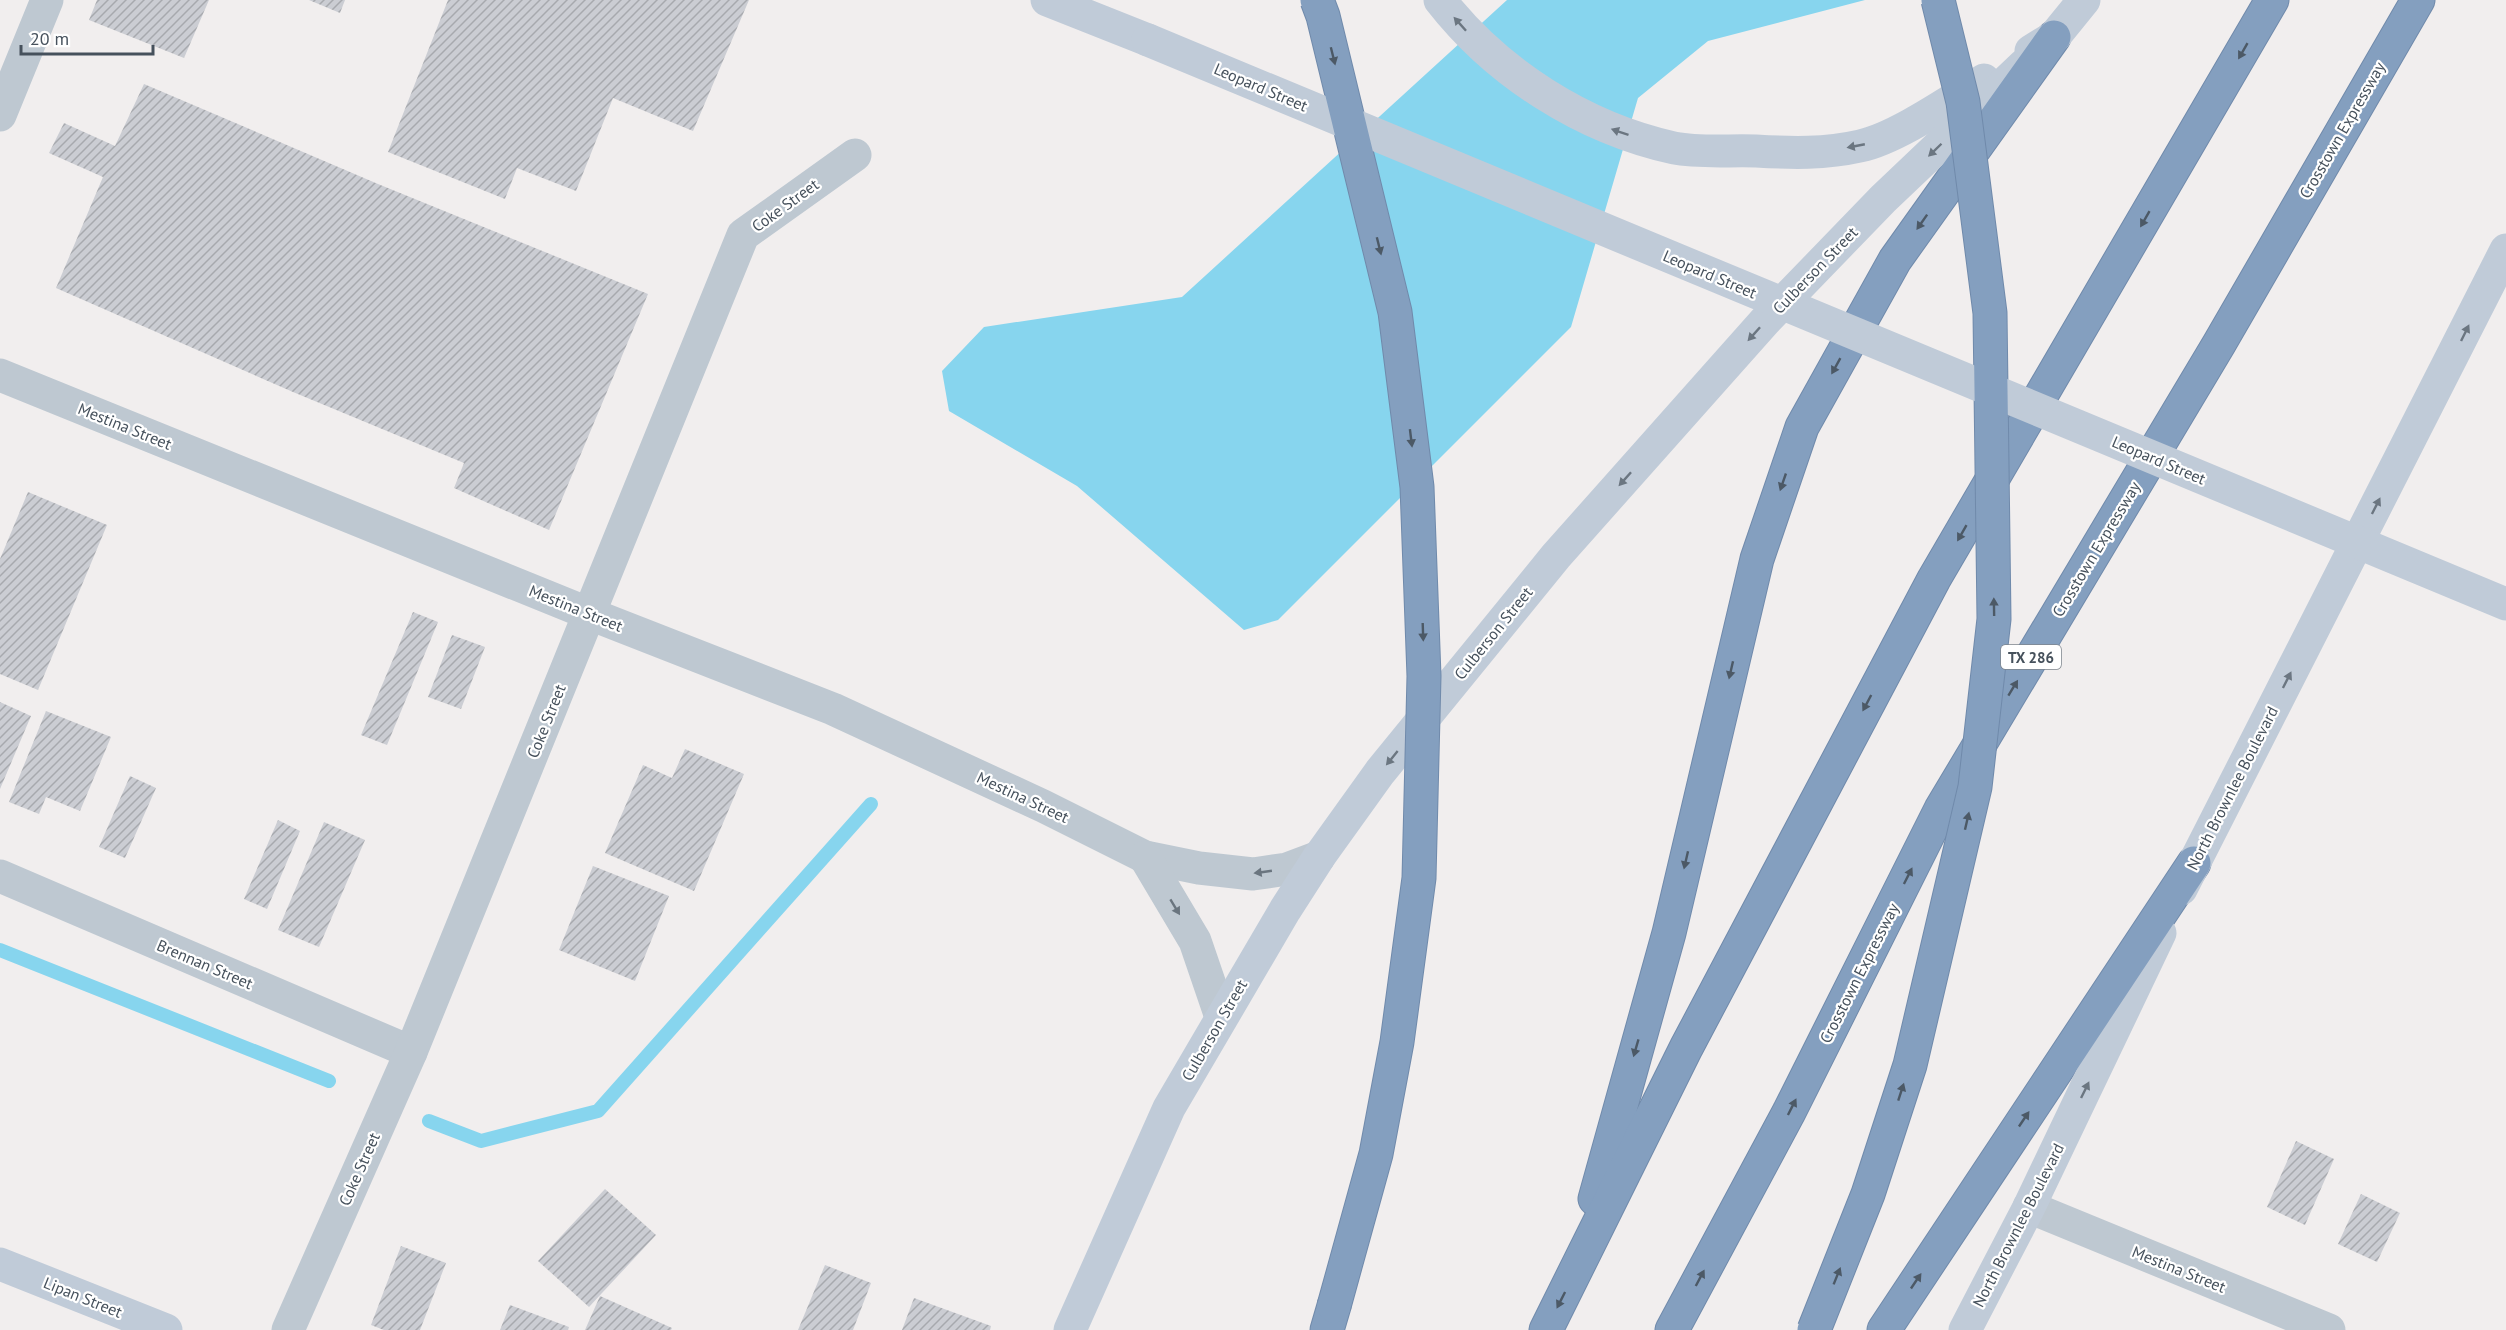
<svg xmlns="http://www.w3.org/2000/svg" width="2506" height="1330" font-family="'PT Sans',sans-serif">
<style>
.water{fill:#87d5ee}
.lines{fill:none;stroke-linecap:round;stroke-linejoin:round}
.stream{stroke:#87d5ee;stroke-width:14}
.building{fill:url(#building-hatch)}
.highway-casing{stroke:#708aab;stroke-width:35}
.street{stroke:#bec8d1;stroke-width:33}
.secondary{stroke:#c0cbd8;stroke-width:33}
.highway{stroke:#849fbf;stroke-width:33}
.highway-bridge-casing{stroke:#708aab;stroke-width:35;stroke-linecap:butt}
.secondary-bridge{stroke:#c0cbd8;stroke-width:33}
.highway-bridge{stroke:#849fbf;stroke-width:33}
.oneway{fill:#6b7681}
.oneway2{fill:#4c5966}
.oneway3{fill:#6a757f}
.labels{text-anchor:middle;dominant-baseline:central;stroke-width:4.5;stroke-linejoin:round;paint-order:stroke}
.shield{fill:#fff;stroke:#7e858d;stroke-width:1.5}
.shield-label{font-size:15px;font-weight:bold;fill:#46515c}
.street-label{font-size:16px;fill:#46515c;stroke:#fff}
</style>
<defs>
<pattern id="building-hatch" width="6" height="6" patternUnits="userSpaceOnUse" patternTransform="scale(1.5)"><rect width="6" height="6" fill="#cbcdd3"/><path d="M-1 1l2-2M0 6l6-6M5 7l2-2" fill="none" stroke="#a7a9ae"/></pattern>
</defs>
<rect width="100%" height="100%" fill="#f1eeee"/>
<polygon class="water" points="1507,0 1865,0 1708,41 1638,98 1571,327 1278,620 1244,630 1077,486 949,411 942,371 984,327 1182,297"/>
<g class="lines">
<g class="stream">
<polyline points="0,950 329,1081"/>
<polyline points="429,1121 481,1141 598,1111 871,804"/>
</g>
</g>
<g class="building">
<polygon points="97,0 209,0 184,58 89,20"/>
<polygon points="309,0 345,0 340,13"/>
<polygon points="448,0 749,0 693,131 613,98 576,191 517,168 505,199 388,152"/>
<polygon points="144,84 378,184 648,294 549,530 454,488 464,463 293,392 56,288 103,177 49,153 64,123 115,146"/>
<polygon points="28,492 107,525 38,690 0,674 0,559"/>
<polygon points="413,612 438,622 387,745 361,735"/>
<polygon points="452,635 485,647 461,709 428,697"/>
<polygon points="0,702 31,716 0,789"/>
<polygon points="46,711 111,737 80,811 46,797 39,814 9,802"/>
<polygon points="685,749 744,774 694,891 605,853 643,765 672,778"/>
<polygon points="130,776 156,788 125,858 99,847"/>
<polygon points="278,820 300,831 267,909 244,899"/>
<polygon points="324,822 365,840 319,947 278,930"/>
<polygon points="593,866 669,896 635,981 559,950"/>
<polygon points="2296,1141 2334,1159 2305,1225 2267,1207"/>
<polygon points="605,1189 656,1235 589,1307 538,1261"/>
<polygon points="2361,1194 2400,1213 2377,1262 2338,1244"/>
<polygon points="401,1246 446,1263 420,1330 384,1330 371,1325"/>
<polygon points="825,1265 871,1283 853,1330 798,1330"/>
<polygon points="600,1296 672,1328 671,1330 585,1330"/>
<polygon points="914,1298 991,1326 990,1330 902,1330"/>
<polygon points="510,1305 569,1327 568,1330 500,1330"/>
</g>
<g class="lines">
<g class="highway-casing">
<g id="highway">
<polyline points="1595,1199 1669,933 1757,559 1802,427 1895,260 2054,37"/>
<polyline points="1327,1330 1334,1306"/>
<polyline points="1546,1330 1686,1048 1934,579 2272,0"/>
<polyline points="1672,1330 1789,1112 1941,809 2219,344 2418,0"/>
<polyline points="1884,1330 2194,863"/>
</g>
</g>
<g class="street">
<polyline points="0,115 47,0"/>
<polyline points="0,375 590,614 833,709 1043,806 1145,857 1199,868 1253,874 1287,869 1319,857"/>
<polyline points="1145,857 1195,941 1221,1017"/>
<polyline points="0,876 411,1052"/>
<polyline points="2029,1207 2329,1330"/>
<polyline points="288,1330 411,1052 743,235 855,155"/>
</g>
<g class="secondary">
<polyline points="1047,0 1148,40"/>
<path d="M1440,0C1497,73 1583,128 1674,148C1699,153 1730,150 1756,151C1791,153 1825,154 1860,146C1897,138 1951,100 1984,80"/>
<polyline points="2031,51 2054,37 2084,0"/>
<polyline points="2181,889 2506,250"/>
<polyline points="0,1264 166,1330"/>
<polyline points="1070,1330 1169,1108 1285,910 1319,857 1380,772 1556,556 1765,321 1883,199 2024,65"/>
<polyline points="1965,1330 2029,1207 2160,933"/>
</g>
<use href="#highway" class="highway"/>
<g class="highway-bridge-casing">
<g id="highway-bridge">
<polyline points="1317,0 1323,16 1395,312 1417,487 1424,676 1419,878 1397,1042 1376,1154 1334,1306"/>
<polyline points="1814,1330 1868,1194 1910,1065 1975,787 1994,619 1990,313 1963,102 1938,0"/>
</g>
</g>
<polyline class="secondary-bridge" points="1148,40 2506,604"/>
<use href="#highway-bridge" class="highway-bridge"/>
</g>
<defs><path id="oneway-solid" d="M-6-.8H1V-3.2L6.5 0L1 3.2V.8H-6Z" transform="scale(1.5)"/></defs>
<g class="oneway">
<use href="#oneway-solid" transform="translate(1460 24) rotate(-132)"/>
<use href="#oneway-solid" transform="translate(1620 132) rotate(-161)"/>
<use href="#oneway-solid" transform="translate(1856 146) rotate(169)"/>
<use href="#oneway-solid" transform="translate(1935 150) rotate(136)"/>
<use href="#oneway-solid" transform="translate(2465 333) rotate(-64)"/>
<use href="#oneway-solid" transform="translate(1754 334) rotate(132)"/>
<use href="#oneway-solid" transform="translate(1625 479) rotate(132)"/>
<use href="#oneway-solid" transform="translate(2376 506) rotate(-63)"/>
<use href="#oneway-solid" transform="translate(2287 680) rotate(-63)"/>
<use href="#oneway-solid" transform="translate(1392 758) rotate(129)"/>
<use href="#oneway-solid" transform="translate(2085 1090) rotate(-64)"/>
</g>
<g class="oneway2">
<use href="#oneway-solid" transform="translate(2243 51) rotate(120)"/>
<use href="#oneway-solid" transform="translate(1333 56) rotate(76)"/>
<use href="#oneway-solid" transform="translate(2145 219) rotate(120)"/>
<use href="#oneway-solid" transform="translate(1922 222) rotate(125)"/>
<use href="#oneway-solid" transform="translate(1379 246) rotate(76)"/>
<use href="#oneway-solid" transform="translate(1836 366) rotate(119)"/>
<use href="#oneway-solid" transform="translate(1411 438) rotate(83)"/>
<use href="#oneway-solid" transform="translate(1783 482) rotate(109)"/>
<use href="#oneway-solid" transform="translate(1962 533) rotate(120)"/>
<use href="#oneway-solid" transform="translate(1994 607) rotate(-91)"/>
<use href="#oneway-solid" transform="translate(1423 632) rotate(88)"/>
<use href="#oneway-solid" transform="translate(1731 670) rotate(103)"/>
<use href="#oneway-solid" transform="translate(2013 688) rotate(-59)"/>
<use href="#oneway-solid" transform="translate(1867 703) rotate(118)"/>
<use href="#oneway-solid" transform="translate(1967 821) rotate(-77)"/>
<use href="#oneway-solid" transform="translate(1686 860) rotate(103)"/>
<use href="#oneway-solid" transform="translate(1908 876) rotate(-63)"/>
<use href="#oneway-solid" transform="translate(1636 1048) rotate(106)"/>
<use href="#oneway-solid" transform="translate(1901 1092) rotate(-72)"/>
<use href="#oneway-solid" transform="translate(1792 1107) rotate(-63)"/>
<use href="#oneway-solid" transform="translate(2024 1119) rotate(-56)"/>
<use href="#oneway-solid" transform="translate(1837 1276) rotate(-68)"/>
<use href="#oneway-solid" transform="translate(1700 1278) rotate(-62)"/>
<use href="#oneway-solid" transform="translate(1916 1281) rotate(-56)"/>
<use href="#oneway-solid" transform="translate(1561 1300) rotate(117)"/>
</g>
<g class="oneway3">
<use href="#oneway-solid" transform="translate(1263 872) rotate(172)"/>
<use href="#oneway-solid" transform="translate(1175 907) rotate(59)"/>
</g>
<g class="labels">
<rect class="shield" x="2001" y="645" width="60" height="24" rx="4.5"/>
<g class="shield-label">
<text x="2031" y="657">TX 286</text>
</g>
<g class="street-label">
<text transform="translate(1261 87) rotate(23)">Leopard Street</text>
<text transform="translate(2342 130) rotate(-60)">Crosstown Expressway</text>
<text transform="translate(785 205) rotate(-36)">Coke Street</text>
<text transform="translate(1815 270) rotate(-46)">Culberson Street</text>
<text transform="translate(1710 274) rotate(23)">Leopard Street</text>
<text transform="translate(125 426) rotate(22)">Mestina Street</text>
<text transform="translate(2159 460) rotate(23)">Leopard Street</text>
<text transform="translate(2096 549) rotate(-59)">Crosstown Expressway</text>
<text transform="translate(576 608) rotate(22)">Mestina Street</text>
<text transform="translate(1493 633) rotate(-51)">Culberson Street</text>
<text transform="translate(546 721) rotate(-68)">Coke Street</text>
<text transform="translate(2232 788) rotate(-63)">North Brownlee Boulevard</text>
<text transform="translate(1023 797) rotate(25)">Mestina Street</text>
<text transform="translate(205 964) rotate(23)">Brennan Street</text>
<text transform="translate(1859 973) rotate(-63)">Crosstown Expressway</text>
<text transform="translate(1214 1030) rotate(-60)">Culberson Street</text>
<text transform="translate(359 1169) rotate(-66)">Coke Street</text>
<text transform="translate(2018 1225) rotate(-63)">North Brownlee Boulevard</text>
<text transform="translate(2179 1269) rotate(22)">Mestina Street</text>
<text transform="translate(83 1297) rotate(22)">Lipan Street</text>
</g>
</g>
<path d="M21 45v9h132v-9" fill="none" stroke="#46515c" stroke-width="3"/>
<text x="30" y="45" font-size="18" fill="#46515c" stroke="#ffffff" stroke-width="4.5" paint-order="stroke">20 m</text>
</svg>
